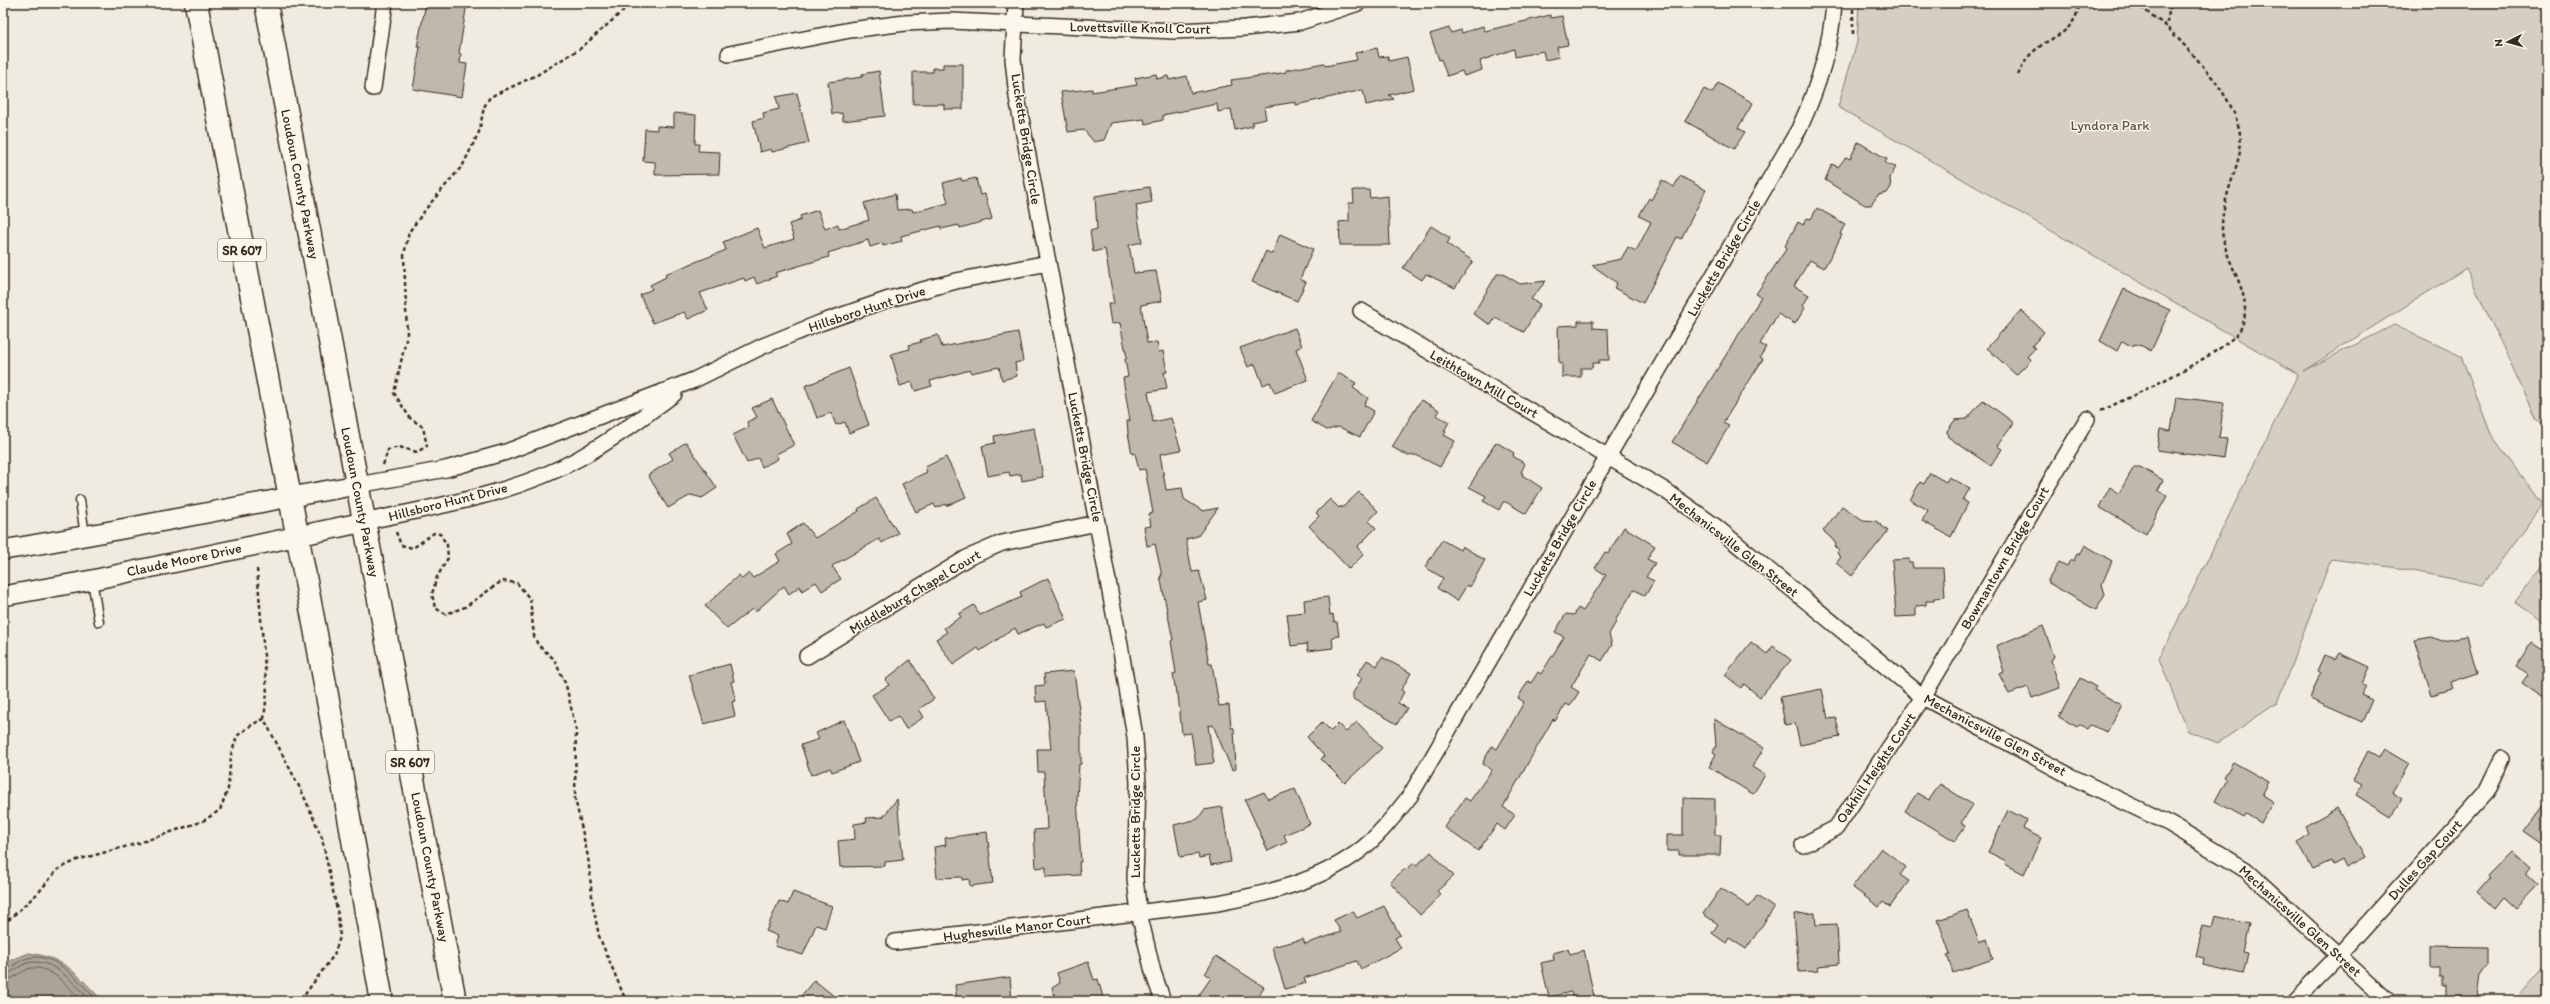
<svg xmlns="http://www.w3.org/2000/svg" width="2550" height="1004" font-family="Itim,sans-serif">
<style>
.green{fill:#d5cec3;stroke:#887c70}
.water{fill:#aca397;stroke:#7f7367}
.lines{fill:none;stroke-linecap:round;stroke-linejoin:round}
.shore{stroke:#685a4e;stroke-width:1}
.building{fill:#c0b8ad;stroke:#3b2a1e}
.service-casing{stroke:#3b2a1e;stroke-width:11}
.minor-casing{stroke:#3b2a1e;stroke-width:18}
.tertiary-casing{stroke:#3b2a1e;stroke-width:22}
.primary-casing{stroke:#3b2a1e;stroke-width:25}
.path{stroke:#3b2a1e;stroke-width:2.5;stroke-dasharray:4 3;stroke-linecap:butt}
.service{stroke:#fbf7ec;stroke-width:8}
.minor{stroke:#fbf7ec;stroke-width:15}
.tertiary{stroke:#fbf7ec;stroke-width:19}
.primary{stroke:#fbf7ec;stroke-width:22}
.labels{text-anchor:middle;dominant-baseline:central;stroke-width:3;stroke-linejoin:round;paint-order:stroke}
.shield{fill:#fbf7ec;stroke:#75685c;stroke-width:1}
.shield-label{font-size:13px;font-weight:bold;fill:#3b2a1e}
.street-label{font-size:14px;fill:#3b2a1e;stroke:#fbf7ec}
.park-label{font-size:14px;fill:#625347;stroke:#fbf7ec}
</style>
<rect width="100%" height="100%" fill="#f0ebe0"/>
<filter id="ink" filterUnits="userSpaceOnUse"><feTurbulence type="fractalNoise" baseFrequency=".025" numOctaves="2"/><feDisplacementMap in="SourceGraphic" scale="8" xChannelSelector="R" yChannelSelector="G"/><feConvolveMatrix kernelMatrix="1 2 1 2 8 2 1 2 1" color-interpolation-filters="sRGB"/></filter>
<g filter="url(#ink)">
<g class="green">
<polygon points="1859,3 2547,3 2547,429 2537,420 2466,268 2303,371 2394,325 2461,356 2491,434 2542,505 2483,585 2398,568 2331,559 2277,703 2218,743 2188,731 2159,659 2298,374 1838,107 1857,42"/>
<polygon points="2547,560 2547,624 2515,602"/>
<polygon points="2547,962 2547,1001 2513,1001"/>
</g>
<path class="water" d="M29,953C67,958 78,976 103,1001H3V967L11,960Z"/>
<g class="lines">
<g class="shore">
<path d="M3,970C11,969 19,960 28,958C56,951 81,984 98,1001"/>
<path d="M3,975C12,974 19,965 28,963C53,956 76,986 91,1001"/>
<path d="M3,981C12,980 19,973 28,969C49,962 70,989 82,1001"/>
</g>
</g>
<g class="building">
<polygon points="426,3 467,3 459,53 461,54 460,63 467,64 462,97 413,89 420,47 417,47"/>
<polygon points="1550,15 1551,18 1562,16 1568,45 1557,47 1559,57 1545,60 1543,51 1515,57 1514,49 1480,61 1482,70 1464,76 1462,71 1447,76 1441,59 1439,60 1430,34 1449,28 1451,33 1461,30 1462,33 1483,26 1485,31"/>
<polygon points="1377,48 1379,57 1388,56 1389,61 1407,57 1414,89 1389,95 1394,99 1366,105 1363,90 1296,105 1296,102 1264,107 1266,119 1252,122 1253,126 1235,130 1231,109 1218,112 1217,104 1163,115 1163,120 1145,124 1144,119 1111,123 1104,140 1094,142 1084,130 1068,132 1061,92 1092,89 1092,92 1137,85 1135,78 1156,74 1157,79 1168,76 1169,80 1187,76 1191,93 1232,85 1231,80 1282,73 1286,72 1286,70 1324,63 1325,66 1357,60 1355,53"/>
<polygon points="943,64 963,64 963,109 944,109 944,104 913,104 913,72 933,72 933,68 943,68"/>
<polygon points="879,71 885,116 843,121 842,113 832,114 828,82 862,77 862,74"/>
<polygon points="1718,83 1753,103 1738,128 1745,132 1734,149 1685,121 1704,89 1712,93"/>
<polygon points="797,93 809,143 772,152 771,149 760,152 753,121 764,118 763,113 779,109 776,97"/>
<polygon points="674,113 696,115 695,144 699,144 698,151 720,152 719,174 655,175 655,162 643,161 645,129 657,130 657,126 674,127"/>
<polygon points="1858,142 1887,159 1885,163 1896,167 1890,178 1891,187 1887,193 1878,195 1871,205 1865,205 1825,180 1832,164 1838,167 1846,157 1850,159"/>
<polygon points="1680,176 1706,190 1681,239 1677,237 1643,303 1614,288 1617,283 1592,265 1621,259 1628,247 1636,251 1651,222 1639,216 1649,198 1651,200 1662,180 1674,187"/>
<polygon points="961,178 962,181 976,178 980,195 985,194 992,219 960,228 959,225 941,229 941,226 901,236 902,241 883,246 883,243 870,247 868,240 828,253 829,257 775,273 777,276 757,284 754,277 745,281 744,278 700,293 708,310 688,319 684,312 653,323 640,295 652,289 650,285 666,277 665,274 726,250 723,242 757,228 765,248 794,239 789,224 801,220 800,216 818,210 825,229 838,224 839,229 869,220 864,203 895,194 897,210 912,209 913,212 948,203 943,183"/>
<polygon points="1149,187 1152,202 1136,205 1142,242 1129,245 1134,273 1156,271 1162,301 1141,305 1147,343 1157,342 1159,352 1163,351 1167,372 1164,372 1167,389 1148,392 1153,422 1171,418 1181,450 1160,454 1166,490 1182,488 1184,499 1203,511 1218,508 1198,536 1186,539 1192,572 1199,571 1207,600 1198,602 1209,664 1212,664 1219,706 1229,705 1231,728 1234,728 1236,769 1232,770 1213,725 1208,726 1214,763 1196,765 1191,733 1182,734 1178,694 1176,694 1173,674 1176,673 1171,641 1173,640 1160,576 1162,576 1155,544 1147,546 1144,527 1151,526 1149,514 1153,513 1145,469 1139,470 1135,453 1132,454 1128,433 1127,421 1130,421 1123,378 1128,377 1125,359 1127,358 1120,323 1111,324 1108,304 1114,304 1105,249 1093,252 1090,231 1097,229 1095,196"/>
<polygon points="1353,190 1369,190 1370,198 1388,196 1390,245 1340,245 1339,222 1349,221 1349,203 1354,203"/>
<polygon points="1817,208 1845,224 1840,234 1842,235 1824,268 1810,260 1794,286 1809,295 1803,306 1805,308 1795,324 1778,314 1760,344 1766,347 1760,357 1763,359 1723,423 1729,426 1707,462 1672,442 1752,313 1761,296 1756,294 1787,248 1785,246 1798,222 1803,225 1807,218 1811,219"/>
<polygon points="1431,226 1450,238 1447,244 1473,261 1455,288 1426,274 1422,280 1403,268"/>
<polygon points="1280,234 1313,249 1300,279 1306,282 1297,301 1252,282 1266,251 1272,254"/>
<polygon points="1497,274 1503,274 1520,284 1546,281 1531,299 1540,304 1524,332 1495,318 1491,325 1473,314"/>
<polygon points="2124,289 2170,310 2151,351 2142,346 2134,344 2133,347 2122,341 2117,351 2100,341"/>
<polygon points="2021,310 2044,332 2032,346 2035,348 2027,357 2031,360 2016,375 1987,348"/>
<polygon points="1578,321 1593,321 1593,328 1608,329 1609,360 1599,360 1599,363 1593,363 1592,368 1581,368 1581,377 1562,377 1562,363 1559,364 1558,326 1578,325"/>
<polygon points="1295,328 1302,346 1296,349 1308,380 1275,393 1270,382 1263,385 1255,364 1248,367 1240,348"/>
<polygon points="1018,332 1023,361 1015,363 1017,376 1002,380 999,367 971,373 970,370 930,381 932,386 915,391 912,382 900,386 891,354 910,349 909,345 921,342 920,340 938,335 942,347"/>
<polygon points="849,368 869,425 849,433 845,422 836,425 831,413 817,418 805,386"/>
<polygon points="1338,373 1356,383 1353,388 1368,398 1364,405 1374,411 1360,437 1339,427 1327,430 1311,421"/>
<polygon points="2176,397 2224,403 2219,438 2227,439 2224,459 2157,450 2160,429 2171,431"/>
<polygon points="772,399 794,445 776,454 778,459 762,467 758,458 747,463 733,435 749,427 747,422 757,417 752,408"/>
<polygon points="1421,400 1439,410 1436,415 1449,422 1444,431 1446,432 1444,435 1455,441 1440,467 1416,455 1408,456 1392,447"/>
<polygon points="1983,400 2014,423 1997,446 2002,449 1991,466 1948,437 1947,431 1955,420 1967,419"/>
<polygon points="1034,428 1043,477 1022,481 1021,474 1010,476 1009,472 988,476 982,446 995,443 994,436"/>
<polygon points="686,442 717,488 702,498 691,495 668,508 648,475 673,459 669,453"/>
<polygon points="1496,442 1514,453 1513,456 1525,464 1521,472 1523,473 1522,475 1542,488 1526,514 1506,502 1503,502 1499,510 1483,501 1486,496 1469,487"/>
<polygon points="946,457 966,497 946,506 946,504 936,508 934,504 916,512 902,484 927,472 925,467"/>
<polygon points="2134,467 2140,467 2163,480 2158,490 2167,496 2146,534 2099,507 2110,487 2119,493"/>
<polygon points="1930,473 1946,482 1949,477 1970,488 1963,500 1968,503 1951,537 1922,521 1928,510 1910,500 1920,482 1924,484"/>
<polygon points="1359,492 1378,511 1369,521 1376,528 1357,547 1364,554 1349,569 1309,526 1319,516 1316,513 1330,499 1339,508 1341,506 1342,508"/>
<polygon points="876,498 898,533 882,543 879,539 832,566 841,579 822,591 816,582 802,591 800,586 789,594 784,586 755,612 752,609 727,629 705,606 739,575 742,579 749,573 753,578 780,561 776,554 792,544 787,534 803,523 815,538 859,511 858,509"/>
<polygon points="1842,506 1863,520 1876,521 1888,531 1852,576 1836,563 1841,557 1837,553 1839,550 1835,546 1836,544 1831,538 1823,531"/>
<polygon points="1624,527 1655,546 1647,559 1655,563 1646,577 1654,581 1645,596 1635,590 1633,591 1615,621 1616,622 1609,634 1612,645 1602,661 1591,654 1571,687 1579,692 1570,706 1566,704 1555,721 1553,719 1503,807 1515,815 1505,830 1497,824 1478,851 1444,827 1465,798 1470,801 1492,770 1483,764 1484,760 1492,746 1497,749 1510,727 1524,702 1518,698 1528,681 1531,683 1538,672 1541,674 1564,637 1555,632 1566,614 1574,615 1578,608 1583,611 1606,575 1595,568 1605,552 1608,554"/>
<polygon points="1442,540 1460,550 1462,546 1485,560 1470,587 1467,585 1457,601 1437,588 1443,578 1425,567"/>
<polygon points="2085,545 2112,561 2102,584 2105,595 2096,610 2047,582 2059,562 2067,566 2070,560 2073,562 2077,554 2080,555"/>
<polygon points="1909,559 1909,562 1912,562 1913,568 1943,568 1945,597 1934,598 1934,601 1926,601 1926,605 1916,606 1916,616 1896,617 1892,560"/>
<polygon points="1048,578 1066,619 1046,627 1044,623 1018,634 1015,628 980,651 978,648 953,665 936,639 947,632 944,628 961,617 959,614 974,605 980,615 1022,597 1020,592"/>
<polygon points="1328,597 1330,615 1333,614 1334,622 1337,622 1339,636 1332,637 1333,648 1308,651 1307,644 1291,646 1287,614 1305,612 1304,600"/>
<polygon points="2043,626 2054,656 2051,661 2060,688 2032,698 2028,687 2009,694 1999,674 2004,672 1996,646"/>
<polygon points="2432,637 2442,641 2467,637 2477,673 2450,682 2452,689 2432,695 2414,640"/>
<polygon points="1751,642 1767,654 1773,646 1791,660 1760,697 1744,684 1741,688 1725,675"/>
<polygon points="2532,643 2547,653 2547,700 2522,683 2528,674 2517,666"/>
<polygon points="2340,653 2370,667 2362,685 2366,686 2361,695 2372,700 2362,722 2310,699 2320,673 2317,671 2324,655 2336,659"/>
<polygon points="1382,657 1411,673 1401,690 1404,692 1398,703 1407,708 1397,724 1353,699 1353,693 1362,678 1357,675 1367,660 1377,666"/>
<polygon points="910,660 934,699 919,709 924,717 906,729 898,716 889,721 872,695 889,685 885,680"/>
<polygon points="730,664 734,681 731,682 736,701 732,702 735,716 704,724 689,675"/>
<polygon points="1074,671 1081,725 1081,764 1079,764 1077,799 1081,862 1079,862 1080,875 1046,877 1046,867 1036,868 1034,830 1047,829 1044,772 1038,772 1037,749 1051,749 1046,701 1036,702 1035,686 1045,685 1044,674"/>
<polygon points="2080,678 2096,687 2094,690 2122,705 2107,732 2090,725 2087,729 2079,725 2077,727 2059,717"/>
<polygon points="1822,689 1828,719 1836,718 1840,737 1800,745 1795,723 1785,725 1780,697"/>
<polygon points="1714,719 1764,748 1752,767 1765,775 1753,794 1709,767 1716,754 1713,752 1716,746"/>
<polygon points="844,720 859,762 832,772 830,768 811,775 801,745 819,739 816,733"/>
<polygon points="1322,722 1331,731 1338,724 1346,732 1357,722 1382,748 1345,783 1321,759 1324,756 1307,737"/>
<polygon points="2384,749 2409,764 2392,792 2402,799 2391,817 2356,795 2362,785 2353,780 2368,751 2379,757"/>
<polygon points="2233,762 2269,782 2262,795 2273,802 2261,823 2246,814 2244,817 2215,801 2227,779 2224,777"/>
<polygon points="1940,784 1973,805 1961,823 1965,826 1955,841 1905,811 1917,793 1929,800"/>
<polygon points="1295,789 1310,824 1284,835 1287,842 1268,851 1245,800 1264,792 1268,799"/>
<polygon points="1683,798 1715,799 1715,835 1721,835 1720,855 1679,855 1679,851 1667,851 1667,835 1683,835"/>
<polygon points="897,799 903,860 885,862 885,866 840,867 838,841 855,839 854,824 867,822 866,818 883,817"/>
<polygon points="2547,800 2547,847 2524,831"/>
<polygon points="1222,807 1231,862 1211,865 1209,856 1199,858 1198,854 1180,857 1174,825 1198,819 1204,810"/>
<polygon points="2337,808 2365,858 2346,868 2342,860 2333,865 2331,861 2313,869 2298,842 2309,834 2305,826"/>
<polygon points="2008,810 2027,820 2023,829 2041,838 2024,874 2005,864 2006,861 1988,852"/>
<polygon points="987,832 993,883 970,886 969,879 962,880 962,877 937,878 934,847 946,845 945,838"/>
<polygon points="1881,848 1906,867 1900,875 1909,881 1890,907 1883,902 1879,907 1852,887"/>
<polygon points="1431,852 1454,876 1437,891 1440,894 1436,900 1420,915 1390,882 1406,868 1407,869 1414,863 1417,865"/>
<polygon points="2510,852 2529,869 2525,874 2538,886 2516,909 2503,897 2494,908 2477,892 2489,878 2487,875"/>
<polygon points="1721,888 1749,907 1757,896 1774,908 1746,949 1729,938 1726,943 1712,933 1718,924 1703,914"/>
<polygon points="793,892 832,906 825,928 816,925 803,955 775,946 778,936 766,931 779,901 788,904"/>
<polygon points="1384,906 1400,935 1395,938 1401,948 1361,969 1357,961 1304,978 1306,983 1285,989 1272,947 1303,939 1305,944 1341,932 1334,920 1353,911 1357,918"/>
<polygon points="1967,910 1979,942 1987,939 1993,959 1953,973 1947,955 1950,954 1938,920"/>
<polygon points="1815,913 1816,925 1837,924 1839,964 1818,966 1819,971 1799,972 1794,914"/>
<polygon points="2215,916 2249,924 2243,951 2248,952 2243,974 2203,965 2204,958 2196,956 2203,925 2212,927"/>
<polygon points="2430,946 2487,947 2487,964 2479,975 2476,997 2446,997 2446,986 2443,986 2443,977 2440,977 2440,968 2430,968"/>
<polygon points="1568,949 1570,954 1584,950 1595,1001 1574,1001 1571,992 1549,997 1541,963 1554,960 1553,953"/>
<polygon points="1216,956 1264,987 1255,1001 1195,1001 1211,978 1205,974"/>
<polygon points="1088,962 1094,980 1098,979 1104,1001 1057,1001 1052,988 1060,983 1057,973"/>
<polygon points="1010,977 1012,1001 957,1001 955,985"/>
<polygon points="814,980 840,1001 797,1001"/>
</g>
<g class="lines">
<g class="service-casing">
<g id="service">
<polyline points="80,500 85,536"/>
<polyline points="92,580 99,622"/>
</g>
</g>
<g class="minor-casing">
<g id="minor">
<polyline points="1016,3 1013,59 1017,97 1120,645 1135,737 1138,783 1135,879 1139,913 1153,972 1163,1001"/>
<polyline points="729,54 850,30 905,23 951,21 1175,31 1245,28 1300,22 1358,3"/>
<polyline points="373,88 385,3"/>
<polyline points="1361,311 1666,491 1715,526 1923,697 2070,776 2170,824 2246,870 2388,1001"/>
<polyline points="358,485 446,469 506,452 694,380 763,346 820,323 886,300 956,281 1048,263"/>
<path d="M364,522C436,506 513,495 578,459C612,440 643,417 674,394"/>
<polyline points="807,656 967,558 1002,543 1097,523"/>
<polyline points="1803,845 1836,828 1923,697 2087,419"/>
<path d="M895,942L1218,903C1265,894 1318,882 1358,852C1378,837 1394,816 1410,796L1799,129C1818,88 1831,48 1834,3"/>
<polyline points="2294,1001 2339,955 2486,792 2502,759"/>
</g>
</g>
<g class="tertiary-casing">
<g id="tertiary">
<path d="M3,550C122,531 239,505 358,485"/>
<polyline points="3,596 92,580 364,522"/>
</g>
</g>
<g class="primary-casing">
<g id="primary">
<polyline points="196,3 316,634 382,1001"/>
<polyline points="266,3 455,1001"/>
</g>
</g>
<g class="path">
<polyline points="2135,3 2166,26 2171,3"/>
<polyline points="1853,34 1853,3"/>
<path d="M2018,75C2022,68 2026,58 2032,53C2054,32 2072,38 2080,3"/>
<path d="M2101,411C2129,397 2230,352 2241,328C2255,297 2228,268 2223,238C2218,211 2233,181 2239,156C2251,109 2194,56 2166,26"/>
<polyline points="383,465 388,450 399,447 417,452 427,446 423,427 410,418 394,393 407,335 404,255 409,232 429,205 463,165 479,132 484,107 490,97 537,75 581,48 632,3"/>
<polyline points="396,532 401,545 413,548 434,533 440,534 447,545 448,558 437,577 432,594 435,608 446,614 465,607 502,581 517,583 530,599 534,636 538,645 554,659 566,685 576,730 575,798 588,857 593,906 599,936 626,1001"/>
<polyline points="257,569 267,693 264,719 303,794 322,838 338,915 340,937 334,955 300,1001"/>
<polyline points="3,925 39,892 57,870 77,860 139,843 203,821 220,810 228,789 231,755 237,736 253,724 264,719"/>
</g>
<use href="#service" class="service"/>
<use href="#minor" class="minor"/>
<use href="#tertiary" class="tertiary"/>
<use href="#primary" class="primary"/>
</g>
</g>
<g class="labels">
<g class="shield">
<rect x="218" y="239" width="48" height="22" rx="3"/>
<rect x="386" y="751" width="48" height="22" rx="3"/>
</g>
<g class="shield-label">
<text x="242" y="250">SR 607</text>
<text x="410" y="762">SR 607</text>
</g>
<g class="street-label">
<text transform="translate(1140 28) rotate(1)">Lovettsville Knoll Court</text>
<text transform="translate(1026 139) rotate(81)">Lucketts Bridge Circle</text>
<text transform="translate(300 184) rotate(79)">Loudoun County Parkway</text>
<text transform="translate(1724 258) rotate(-60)">Lucketts Bridge Circle</text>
<text transform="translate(867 309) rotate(-18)">Hillsboro Hunt Drive</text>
<text transform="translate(1484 384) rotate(30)">Leithtown Mill Court</text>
<text transform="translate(1085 457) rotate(79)">Lucketts Bridge Circle</text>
<text transform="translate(360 502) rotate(79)">Loudoun County Parkway</text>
<text transform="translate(448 502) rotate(-14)">Hillsboro Hunt Drive</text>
<text transform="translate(1560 538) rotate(-60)">Lucketts Bridge Circle</text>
<text transform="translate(1734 545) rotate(38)">Mechanicsville Glen Street</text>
<text transform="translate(2005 558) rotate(-60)">Bowmantown Bridge Court</text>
<text transform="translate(184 560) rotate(-12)">Claude Moore Drive</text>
<text transform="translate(915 592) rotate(-31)">Middleburg Chapel Court</text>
<text transform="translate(1995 735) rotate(28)">Mechanicsville Glen Street</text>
<text transform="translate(1876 768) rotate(-56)">Oakhill Heights Court</text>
<text transform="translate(1135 812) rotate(-90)">Lucketts Bridge Circle</text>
<text transform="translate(2425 860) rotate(-48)">Dulles Gap Court</text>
<text transform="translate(430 867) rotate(79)">Loudoun County Parkway</text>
<text transform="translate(2300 921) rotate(42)">Mechanicsville Glen Street</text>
<text transform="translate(1017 928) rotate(-7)">Hughesville Manor Court</text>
</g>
<g class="park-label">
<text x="2110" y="125">Lyndora Park</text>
</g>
</g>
<rect width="2550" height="1004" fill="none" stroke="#fbf7ec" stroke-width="16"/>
<rect x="8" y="8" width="2534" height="988" fill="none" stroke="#3b2a1e" stroke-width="1.5" filter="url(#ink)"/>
<g transform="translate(2508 42) rotate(264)" stroke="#fbf7ec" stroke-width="3" paint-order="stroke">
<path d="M0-3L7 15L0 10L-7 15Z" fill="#3b2a1e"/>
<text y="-6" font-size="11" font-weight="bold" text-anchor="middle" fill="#3b2a1e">N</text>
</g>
</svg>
